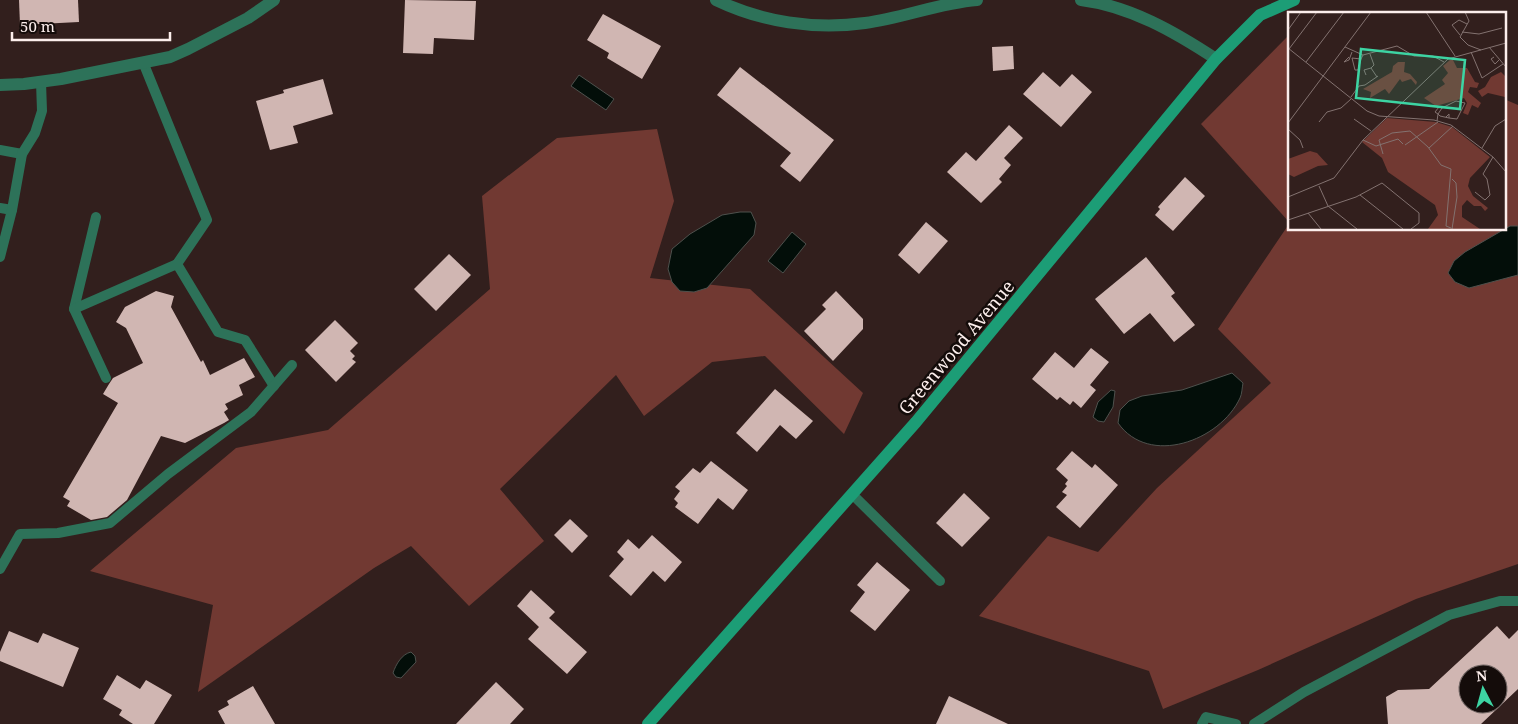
<svg xmlns="http://www.w3.org/2000/svg" width="1518" height="724" font-family="'Noto Serif',serif">
<style>
.green{fill:#713932}
.water{fill:#030e09;stroke:#4e514d}
.building{fill:#d0b6b2;fill-rule:evenodd}
.lines{fill:none;stroke-linecap:round;stroke-linejoin:round}
.lane{stroke:#2d7259;stroke-width:10}
.street{stroke:#2d7259;stroke-width:12}
.secondary{stroke:#1c9d76;stroke-width:12}
.labels{text-anchor:middle;dominant-baseline:central;stroke-width:5;stroke-linejoin:round;paint-order:stroke}
.street-label{font-size:18px;fill:#fceeec;stroke:#140c0a}
.inset-road{fill:none;stroke:#837270;stroke-width:1}
.view{fill:#3dd4a3;fill-opacity:0.15;stroke:#3dd4a3;stroke-width:2.5}
.inset-edge{fill:none;stroke:#fceeec;stroke-width:2.5}
</style>
<rect width="100%" height="100%" fill="#321f1d"/>
<g class="green">
<polygon points="1289,35 1289,222 1201,124"/>
<polygon points="1504,99 1518,105 1518,564 1416,599 1258,670 1163,709 1149,671 979,616 1048,536 1098,552 1157,488 1271,383 1218,329 1289,224 1289,229 1504,229"/>
<polygon points="657,129 674,201 650,278 750,289 863,393 844,434 765,356 712,362 644,416 616,375 500,489 544,541 469,606 411,546 374,568 198,692 213,605 90,571 236,448 328,430 490,289 482,196 557,138"/>
</g>
<g class="water">
<polygon points="579,75 614,99 606,110 571,86"/>
<polygon points="740,212 751,212 756,223 754,235 707,288 694,292 680,291 672,282 668,269 672,249 690,234 722,215"/>
<polygon points="1510,226 1518,226 1518,275 1469,288 1455,282 1448,273 1454,261 1465,252"/>
<polygon points="792,232 806,244 783,273 768,261"/>
<path d="M1232,373L1243,383C1242,388 1242,394 1240,398C1220,441 1149,467 1118,423L1120,410L1129,401L1142,396L1182,390Z"/>
<polygon points="1111,390 1115,391 1113,407 1104,422 1098,421 1093,417 1098,402"/>
<path d="M411,652L415,656L416,662L401,678L396,677L393,673C396,664 402,654 411,652Z"/>
</g>
<g class="building">
<polygon points="19,0 78,0 79,22 20,25"/>
<polygon points="405,0 476,1 474,40 434,38 433,54 403,53"/>
<polygon points="603,14 661,46 642,79 607,58 609,53 587,40"/>
<polygon points="1013,46 1014,69 993,71 992,47"/>
<polygon points="740,67 834,140 800,182 780,166 791,153 717,95"/>
<polygon points="1043,72 1060,87 1072,74 1092,92 1061,127 1023,94"/>
<polygon points="323,79 333,114 293,126 298,143 270,150 256,101 284,93 283,90"/>
<polygon points="1009,125 1023,138 1004,158 1011,165 999,179 1002,182 981,203 947,172 966,152 976,161"/>
<polygon points="1185,177 1205,196 1173,231 1155,215 1160,209 1158,207"/>
<polygon points="926,222 948,241 919,274 898,255"/>
<polygon points="449,254 471,275 436,311 414,289"/>
<polygon points="1146,257 1175,293 1171,296 1195,325 1174,342 1150,313 1124,334 1095,299"/>
<polygon points="156,291 174,296 171,307 201,362 203,360 210,375 244,358 255,377 239,385 243,395 225,404 228,409 224,412 229,420 224,423 185,443 161,436 127,500 107,517 91,520 67,506 70,501 63,497 118,403 103,394 109,384 113,378 143,363 126,328 116,322 125,307"/>
<polygon points="836,291 863,319 863,329 833,361 804,331 826,309 822,305"/>
<polygon points="335,320 358,343 350,351 355,356 352,359 356,362 336,382 305,350"/>
<polygon points="1091,348 1109,362 1090,385 1096,390 1081,408 1073,401 1070,405 1060,397 1057,400 1032,379 1055,352 1074,368"/>
<polygon points="775,389 813,421 796,439 780,425 757,452 736,433"/>
<polygon points="1072,451 1092,468 1095,464 1118,485 1080,528 1056,507 1067,495 1062,492 1067,486 1065,484 1068,480 1056,469"/>
<polygon points="711,461 748,490 733,510 718,498 698,524 675,507 678,503 674,499 680,491 675,487 693,468 700,473"/>
<polygon points="964,493 990,518 962,547 936,523"/>
<polygon points="570,519 588,536 572,553 554,535"/>
<polygon points="652,535 682,562 665,582 653,571 631,596 609,576 624,559 617,552 628,539 639,549"/>
<polygon points="877,562 910,590 875,631 850,611 865,592 857,585"/>
<polygon points="531,590 555,612 549,618 587,652 567,674 528,639 539,627 517,606"/>
<path d="M1497,626L1509,639L1518,630V689L1481,724H1388L1386,697L1398,690L1429,689ZM1468,674H1498V704H1468Z"/>
<polygon points="9,631 38,643 43,633 79,648 63,687 0,661 0,652"/>
<polygon points="117,675 140,689 146,680 172,695 154,724 133,724 119,715 122,710 103,699"/>
<polygon points="496,682 524,709 510,724 456,724"/>
<polygon points="253,686 275,724 225,724 218,711 229,705 227,701"/>
<polygon points="949,696 1008,724 936,724"/>
</g>
<g class="lines">
<g class="lane">
<polyline points="143,62 207,220 177,264"/>
<polyline points="0,150 22,154"/>
<polyline points="0,208 12,210"/>
<polyline points="0,257 12,210 22,154 35,133 42,111 41,82"/>
<polyline points="74,309 96,217"/>
<polyline points="106,378 74,309 177,264 218,332 245,340 274,386"/>
<polyline points="852,494 940,581"/>
<polyline points="0,569 20,534 58,533 110,523 168,474 251,412 292,365"/>
<polyline points="1202,724 1206,717 1236,724"/>
<polyline points="1254,724 1304,692 1449,615 1500,601 1518,601"/>
</g>
<g class="street">
<path d="M716,0C762,22 814,30 865,23C903,18 939,3 977,0"/>
<path d="M1081,0C1130,6 1175,32 1216,59"/>
<polyline points="0,85 24,84 61,79 170,57 188,49 248,18 274,0"/>
</g>
<polyline class="secondary" points="648,724 916,422 1216,59 1260,15 1294,0"/>
</g>
<g class="labels">
<g class="street-label">
<text transform="translate(956 347) rotate(-50)">Greenwood Avenue</text>
</g>
</g>
<g transform="translate(1288 12)">
<rect width="218" height="218" fill="#321f1d"/>
<path d="M162,48H165L169,56H179L187,70L191,71L189,76L182,75L180,80L193,91L190,96L184,93L180,103L175,101L179,91L176,86L148,94L136,86L157,72L154,68L160,61L155,54ZM110,50H117L116,60L122,62L129,70L128,73L123,67L114,70L112,67L101,82L97,77L82,86L83,80L75,77L104,60L105,54ZM213,60L217,64V85L200,81L194,85L190,79L197,75L203,65ZM99,106L148,110L164,115L202,145L182,166L180,174L185,184L200,196L197,199L193,194H186L179,188L174,194V205L192,217H140L150,203L147,193L100,160L94,146L74,130ZM22,139L29,141L40,153L30,154L6,165L0,162V147Z" fill="#713932"/>
<path class="inset-road" d="M138,0L167,44M177,0L181,9L172,25L180,33L193,38M0,18L13,0M174,20L191,22L214,16M172,23L164,13L171,8L179,12M57,35L75,43L109,34L126,44H145L156,50M201,35L218,55M0,36L79,99L91,104L146,108L163,113L205,145L218,160M1,37L29,0M183,40L194,66L215,52M82,42L86,53L83,56M61,45L56,50L61,48L64,40M206,45L203,47L207,52L211,48M73,47L70,58H67L64,46L73,47L75,43M18,50L56,0M78,63L76,58L83,56L89,65M63,85L71,74L77,73L90,64M154,96L168,89L177,91L169,107L161,106M66,107L83,119M149,109L150,102L154,96L151,95L147,100L150,102L152,104L161,106V102L158,105M31,110L39,100L53,96L63,87M0,111L83,0M0,117L12,128L15,136M75,128L88,134L110,127L115,132M117,133L150,110M141,136L165,114M194,136L207,114L218,107M95,142L91,128L104,121L122,119L140,135L153,153L163,157L158,214L163,216M164,167L168,171L169,185L164,217M31,174L40,194L69,217M187,180L197,188L202,183L199,167L195,162L205,145M72,183L115,217M0,185L46,166L75,128L160,47L218,31M20,201L33,217M0,208L68,185L94,171L131,201V211L123,217"/>
<path class="view" d="M73,37L177,48L172,97L68,86Z"/>
<rect width="218" height="218" class="inset-edge"/>
</g>
<g transform="translate(1483 689) rotate(354)"><circle r="24" fill="#140c0a" stroke="#716664"/>
<path d="M0-4L9 19L0 12L-9 19Z" fill="#3dd4a3"/>
<text y="-8" font-size="14" font-weight="bold" text-anchor="middle" fill="#fceeec">N</text>
</g>
<path d="M12 32v8h158v-8" fill="none" stroke="#fceeec" stroke-width="2.5"/>
<text x="20" y="32" font-size="15" fill="#fceeec" stroke="#140c0a" stroke-width="4" paint-order="stroke">50 m</text>
</svg>
